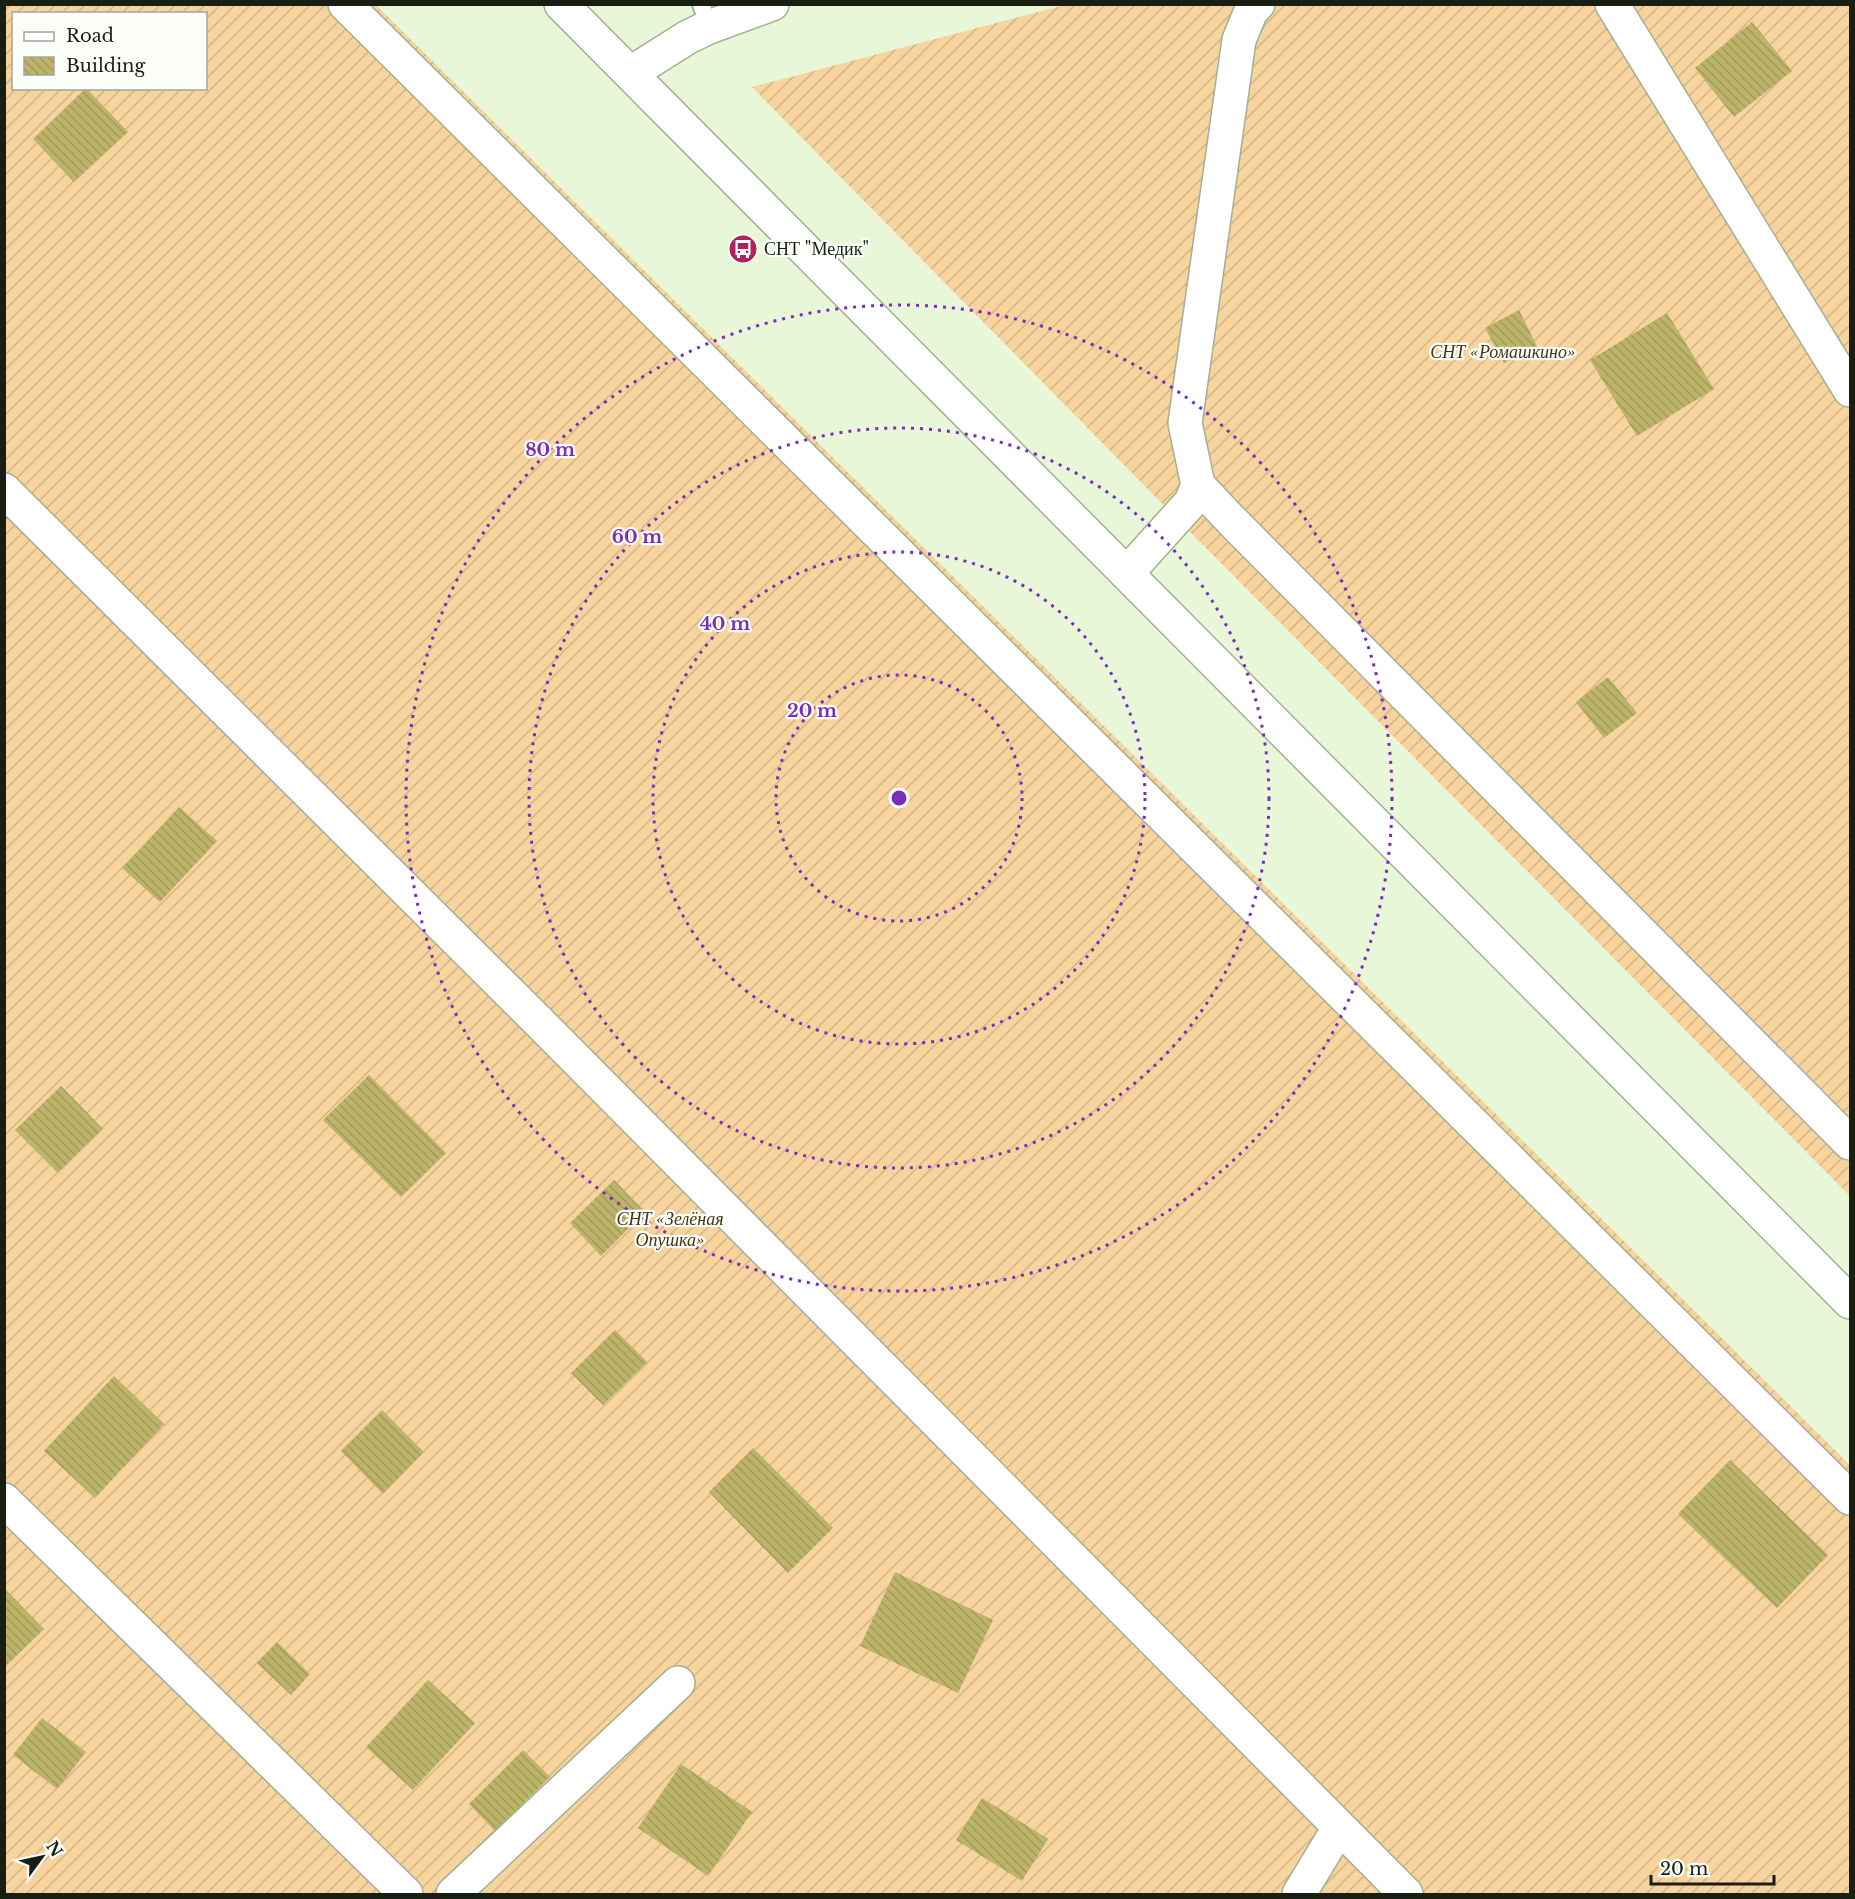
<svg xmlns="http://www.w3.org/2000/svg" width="1855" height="1899" font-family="'Libre Baskerville',serif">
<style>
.garden{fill:url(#garden-furrows);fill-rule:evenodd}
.building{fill:url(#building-back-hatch)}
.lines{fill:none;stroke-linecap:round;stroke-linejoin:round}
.service-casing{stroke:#a2b093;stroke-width:20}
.minor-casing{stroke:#a2b093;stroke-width:36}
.tertiary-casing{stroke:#a2b093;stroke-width:36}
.service{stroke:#fff;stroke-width:16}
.minor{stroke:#fff;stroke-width:33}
.tertiary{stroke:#fff;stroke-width:33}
.ring{fill:none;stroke:#7b2cbf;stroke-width:3;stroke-dasharray:3 6}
.labels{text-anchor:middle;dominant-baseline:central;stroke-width:4.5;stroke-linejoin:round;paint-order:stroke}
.poi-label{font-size:18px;fill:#191e13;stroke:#fcfff9;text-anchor:start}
.park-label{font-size:18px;font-style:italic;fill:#463417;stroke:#fcfff9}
.centre{fill:#7b2cbf;stroke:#fcfff9;stroke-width:3}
.ring-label{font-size:18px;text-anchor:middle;font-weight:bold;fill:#7b2cbf;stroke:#fcfff9;stroke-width:4.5;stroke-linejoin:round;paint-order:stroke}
</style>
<defs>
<pattern id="garden-furrows" width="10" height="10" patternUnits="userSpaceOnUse" patternTransform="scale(1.5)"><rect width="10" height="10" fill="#f7d39d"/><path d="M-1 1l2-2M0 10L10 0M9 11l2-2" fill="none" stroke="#d3b586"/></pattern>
<pattern id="building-back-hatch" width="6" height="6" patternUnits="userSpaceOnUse" patternTransform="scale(1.5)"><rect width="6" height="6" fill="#bcb469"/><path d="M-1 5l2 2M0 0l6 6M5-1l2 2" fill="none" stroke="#a19a5a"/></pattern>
</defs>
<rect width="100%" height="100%" fill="#e7f7d7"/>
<g class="garden">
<path d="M5,5H376L1850,1465V1894H5ZM14,14H206V88H14Z"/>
<polygon points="1065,5 1850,5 1850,1196 1197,539 752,87"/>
</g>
<g class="building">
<polygon points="1752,22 1792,71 1734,117 1695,68"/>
<polygon points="86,88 128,132 74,182 33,139"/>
<polygon points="1519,310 1537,346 1504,363 1485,328"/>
<polygon points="1667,313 1714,389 1637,436 1590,360"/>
<polygon points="1608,677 1637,713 1604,738 1576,702"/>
<polygon points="179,807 217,841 160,902 122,868"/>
<polygon points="369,1075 446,1153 401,1197 323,1120"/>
<polygon points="61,1086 103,1129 58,1173 15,1130"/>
<polygon points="614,1180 645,1212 601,1256 570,1223"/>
<polygon points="615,1330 647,1362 603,1405 571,1373"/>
<polygon points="114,1376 164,1424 95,1498 44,1451"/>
<polygon points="382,1410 424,1452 383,1494 341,1451"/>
<polygon points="753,1448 833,1528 788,1573 709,1492"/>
<polygon points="1730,1460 1828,1555 1777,1608 1678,1514"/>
<polygon points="895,1572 993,1620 958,1693 860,1646"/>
<polygon points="4,1588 44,1629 6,1666 4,1664"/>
<polygon points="277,1642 310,1674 291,1695 257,1663"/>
<polygon points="428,1680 475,1723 413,1790 366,1747"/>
<polygon points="42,1718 86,1752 57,1789 13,1755"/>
<polygon points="523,1750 550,1777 495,1831 469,1804"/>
<polygon points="681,1764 752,1812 708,1876 638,1828"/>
<polygon points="982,1798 1048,1839 1022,1881 956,1840"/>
</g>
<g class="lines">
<g class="service-casing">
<polyline id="service" points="701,4 709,27"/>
</g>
<g class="minor-casing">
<g id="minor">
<polyline points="345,4 1850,1498"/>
<polyline points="1258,4 1251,11 1239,40 1185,423 1198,485 1231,520 1850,1143"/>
<polyline points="1612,4 1850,390"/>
<polyline points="4,490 539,1022 1406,1894"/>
<polyline points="1127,573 1191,502 1198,485"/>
<polyline points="4,1500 406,1894"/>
<polyline points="453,1894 678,1683"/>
<polyline points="1299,1894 1339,1828"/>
</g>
</g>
<g class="tertiary-casing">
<g id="tertiary">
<polyline points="561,4 1850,1302"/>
<polyline points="631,73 688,37 709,27 772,4"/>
</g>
</g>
<use href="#service" class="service"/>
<use href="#minor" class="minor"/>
<use href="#tertiary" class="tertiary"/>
</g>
<g class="ring">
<circle cx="899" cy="798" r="123"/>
<circle cx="899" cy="798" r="246"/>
<circle cx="899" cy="798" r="370"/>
<circle cx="899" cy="798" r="493"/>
</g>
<defs>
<g id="bus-disc" transform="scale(1.5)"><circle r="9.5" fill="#ae225e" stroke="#fcfff9"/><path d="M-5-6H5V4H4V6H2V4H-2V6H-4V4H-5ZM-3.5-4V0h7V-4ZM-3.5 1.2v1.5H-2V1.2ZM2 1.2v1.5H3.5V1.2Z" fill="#fff"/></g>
</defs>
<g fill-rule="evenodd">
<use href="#bus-disc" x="743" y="249"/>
</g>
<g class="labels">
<g class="poi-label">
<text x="764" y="249">СНТ "Медик"</text>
</g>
<g class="park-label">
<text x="1503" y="352">СНТ «Ромашкино»</text>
<text x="670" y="1219">СНТ «Зелёная<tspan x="670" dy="21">Опушка»</tspan></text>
</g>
</g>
<circle cx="899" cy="798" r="9" class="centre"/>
<g class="ring-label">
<text x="550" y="456">80 m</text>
<text x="637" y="543">60 m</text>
<text x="725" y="630">40 m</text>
<text x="812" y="717">20 m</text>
</g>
<rect width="1855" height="1899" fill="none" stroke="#191e13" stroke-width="12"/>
<rect x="12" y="12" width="195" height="78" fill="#fcfff9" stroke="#a1a59d" stroke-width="1.5"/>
<rect x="24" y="32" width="30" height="9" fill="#ffffff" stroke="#a1a59d" stroke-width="1.5"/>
<text x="66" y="42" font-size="18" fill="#191e13">Road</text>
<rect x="24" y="57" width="30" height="18" fill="url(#building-back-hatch)" stroke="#a1a59d" stroke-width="1.5"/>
<text x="66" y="72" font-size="18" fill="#191e13">Building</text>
<g transform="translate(42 1857) rotate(57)" stroke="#fcfff9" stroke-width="4.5" paint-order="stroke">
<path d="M0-4.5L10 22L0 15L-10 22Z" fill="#191e13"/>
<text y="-9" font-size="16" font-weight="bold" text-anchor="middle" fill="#191e13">N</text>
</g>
<path d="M1651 1875v9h123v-9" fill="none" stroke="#191e13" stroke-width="3"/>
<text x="1660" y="1875" font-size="18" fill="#191e13" stroke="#fcfff9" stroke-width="4.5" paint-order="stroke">20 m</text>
</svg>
